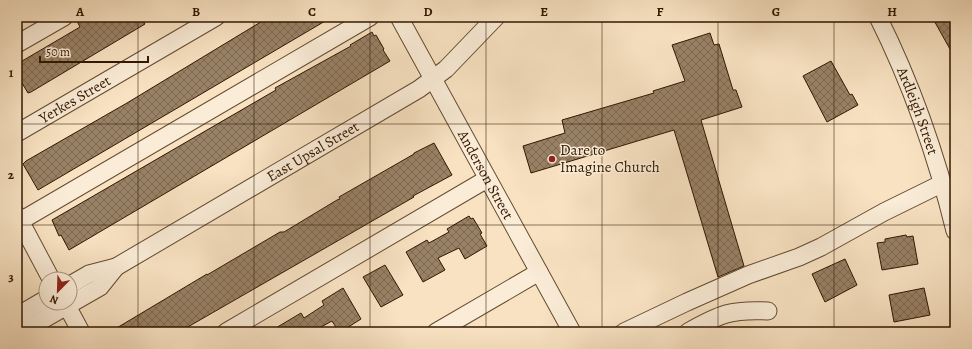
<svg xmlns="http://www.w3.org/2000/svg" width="972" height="349" font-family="Alegreya,serif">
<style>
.building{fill:url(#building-cross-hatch);stroke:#311700}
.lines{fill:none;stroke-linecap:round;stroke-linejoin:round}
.minor-casing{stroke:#634a30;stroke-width:19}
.minor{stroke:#faecd7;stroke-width:17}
.grid{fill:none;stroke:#311700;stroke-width:1;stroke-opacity:0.55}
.poi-dot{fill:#8f2418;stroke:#faecd7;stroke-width:1.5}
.labels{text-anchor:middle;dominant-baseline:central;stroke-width:3;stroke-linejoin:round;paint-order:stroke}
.street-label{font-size:15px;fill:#311700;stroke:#faecd7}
.poi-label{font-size:15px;fill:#311700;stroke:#faecd7;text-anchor:start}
.neatline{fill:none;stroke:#311700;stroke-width:1.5}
.grid-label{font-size:13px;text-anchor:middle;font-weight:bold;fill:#311700}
</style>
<defs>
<pattern id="building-cross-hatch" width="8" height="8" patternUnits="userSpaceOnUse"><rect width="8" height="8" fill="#988165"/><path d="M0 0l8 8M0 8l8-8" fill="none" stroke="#7d6951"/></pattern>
</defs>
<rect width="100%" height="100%" fill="#f8e2c2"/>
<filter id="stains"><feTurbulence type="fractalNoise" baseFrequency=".005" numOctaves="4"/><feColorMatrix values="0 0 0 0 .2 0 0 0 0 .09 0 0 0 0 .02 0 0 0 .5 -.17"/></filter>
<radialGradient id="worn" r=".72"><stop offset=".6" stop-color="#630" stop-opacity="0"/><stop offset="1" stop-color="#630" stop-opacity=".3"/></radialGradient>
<g class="building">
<polygon points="75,17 140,17 145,24 31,92 28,93 22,83 17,85 17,64 80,27"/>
<polygon points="269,17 332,17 38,190 23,164 26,161 127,103"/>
<polygon points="932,17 955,17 955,58"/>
<polygon points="372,32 374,36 376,35 384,49 383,50 390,61 69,250 61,235 59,236 52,220 276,90 275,88 351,46 350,45"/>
<polygon points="710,33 714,45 719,44 733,90 736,90 742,107 701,120 744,266 718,277 674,130 531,173 523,146 565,133 562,120 654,93 653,91 685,81 672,45"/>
<polygon points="831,61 850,95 852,94 858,105 827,122 803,76"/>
<polygon points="434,143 452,175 413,196 414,197 179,332 110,332 207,274 207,275 280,232 284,232 337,200 340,199 339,197 414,154 414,153"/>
<polygon points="469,216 471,219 473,218 482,233 480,234 487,246 465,259 459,248 438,258 445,270 423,282 406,252 427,240 429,243 449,232 447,229"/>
<polygon points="906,235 907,237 913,236 918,264 882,270 877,243 885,242 885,239"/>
<polygon points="845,259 857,285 825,302 812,274"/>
<polygon points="385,265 403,295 381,307 363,277"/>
<polygon points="343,288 361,319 342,331 339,332 332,321 312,332 269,332 301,313 304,318 324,305 322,301"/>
<polygon points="924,288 930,315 894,322 889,295"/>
</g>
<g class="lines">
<g class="minor-casing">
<g id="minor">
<path id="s1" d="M399,17L572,332"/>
<path id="s2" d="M878,17C912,85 937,157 955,231"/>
<polyline points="17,44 64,17"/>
<path id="s3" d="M17,133L216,17"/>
<polyline points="17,215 51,279"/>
<polyline points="17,223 370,17"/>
<path id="s4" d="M70,285L89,274L116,267L419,89L446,69L496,17"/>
<polyline points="67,306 81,332"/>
<polyline points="17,316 46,299"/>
<polyline points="17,331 25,330 100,287 116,267"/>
<polyline points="226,332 487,179"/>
<polyline points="436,332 539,272"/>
<polyline points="624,332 687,302 748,275 799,257 821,247 884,212 943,183"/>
<path d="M688,332C720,314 731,309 768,311"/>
</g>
</g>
<use href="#minor" class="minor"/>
</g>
<path class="grid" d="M138,17V332M254,17V332M370,17V332M486,17V332M602,17V332M718,17V332M834,17V332M17,124H955M17,225H955"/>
<circle class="poi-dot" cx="552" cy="159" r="4"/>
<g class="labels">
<g class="street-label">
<text stroke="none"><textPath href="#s3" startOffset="67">Yerkes Street</textPath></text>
<text stroke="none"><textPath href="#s2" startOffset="102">Ardleigh Street</textPath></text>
<text stroke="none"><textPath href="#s4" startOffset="278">East Upsal Street</textPath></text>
<text stroke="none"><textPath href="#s1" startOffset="180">Anderson Street</textPath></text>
</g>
<g class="poi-label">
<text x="560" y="150">Dare to<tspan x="560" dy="17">Imagine Church</tspan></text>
</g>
</g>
<rect width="972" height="349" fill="none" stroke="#f8e2c2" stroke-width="44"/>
<g transform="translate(58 291) rotate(203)"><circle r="19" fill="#faecd7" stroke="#aa9781"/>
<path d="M0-3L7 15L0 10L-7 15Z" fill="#8f2418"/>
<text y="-6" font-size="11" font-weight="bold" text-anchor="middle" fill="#311700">N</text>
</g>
<path d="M40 56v6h108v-6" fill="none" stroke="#311700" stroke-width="2"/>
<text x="46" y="56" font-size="12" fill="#311700" stroke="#faecd7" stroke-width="3" paint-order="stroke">50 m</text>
<rect x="22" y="22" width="928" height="305" class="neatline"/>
<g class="grid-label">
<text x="80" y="16">A</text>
<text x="196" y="16">B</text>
<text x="312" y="16">C</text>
<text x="428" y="16">D</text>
<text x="544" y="16">E</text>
<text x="660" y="16">F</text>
<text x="776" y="16">G</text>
<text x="892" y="16">H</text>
<text x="11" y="77">1</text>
<text x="11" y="179">2</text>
<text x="11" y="281">3</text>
</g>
<rect width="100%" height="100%" filter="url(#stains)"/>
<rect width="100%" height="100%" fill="url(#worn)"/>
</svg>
